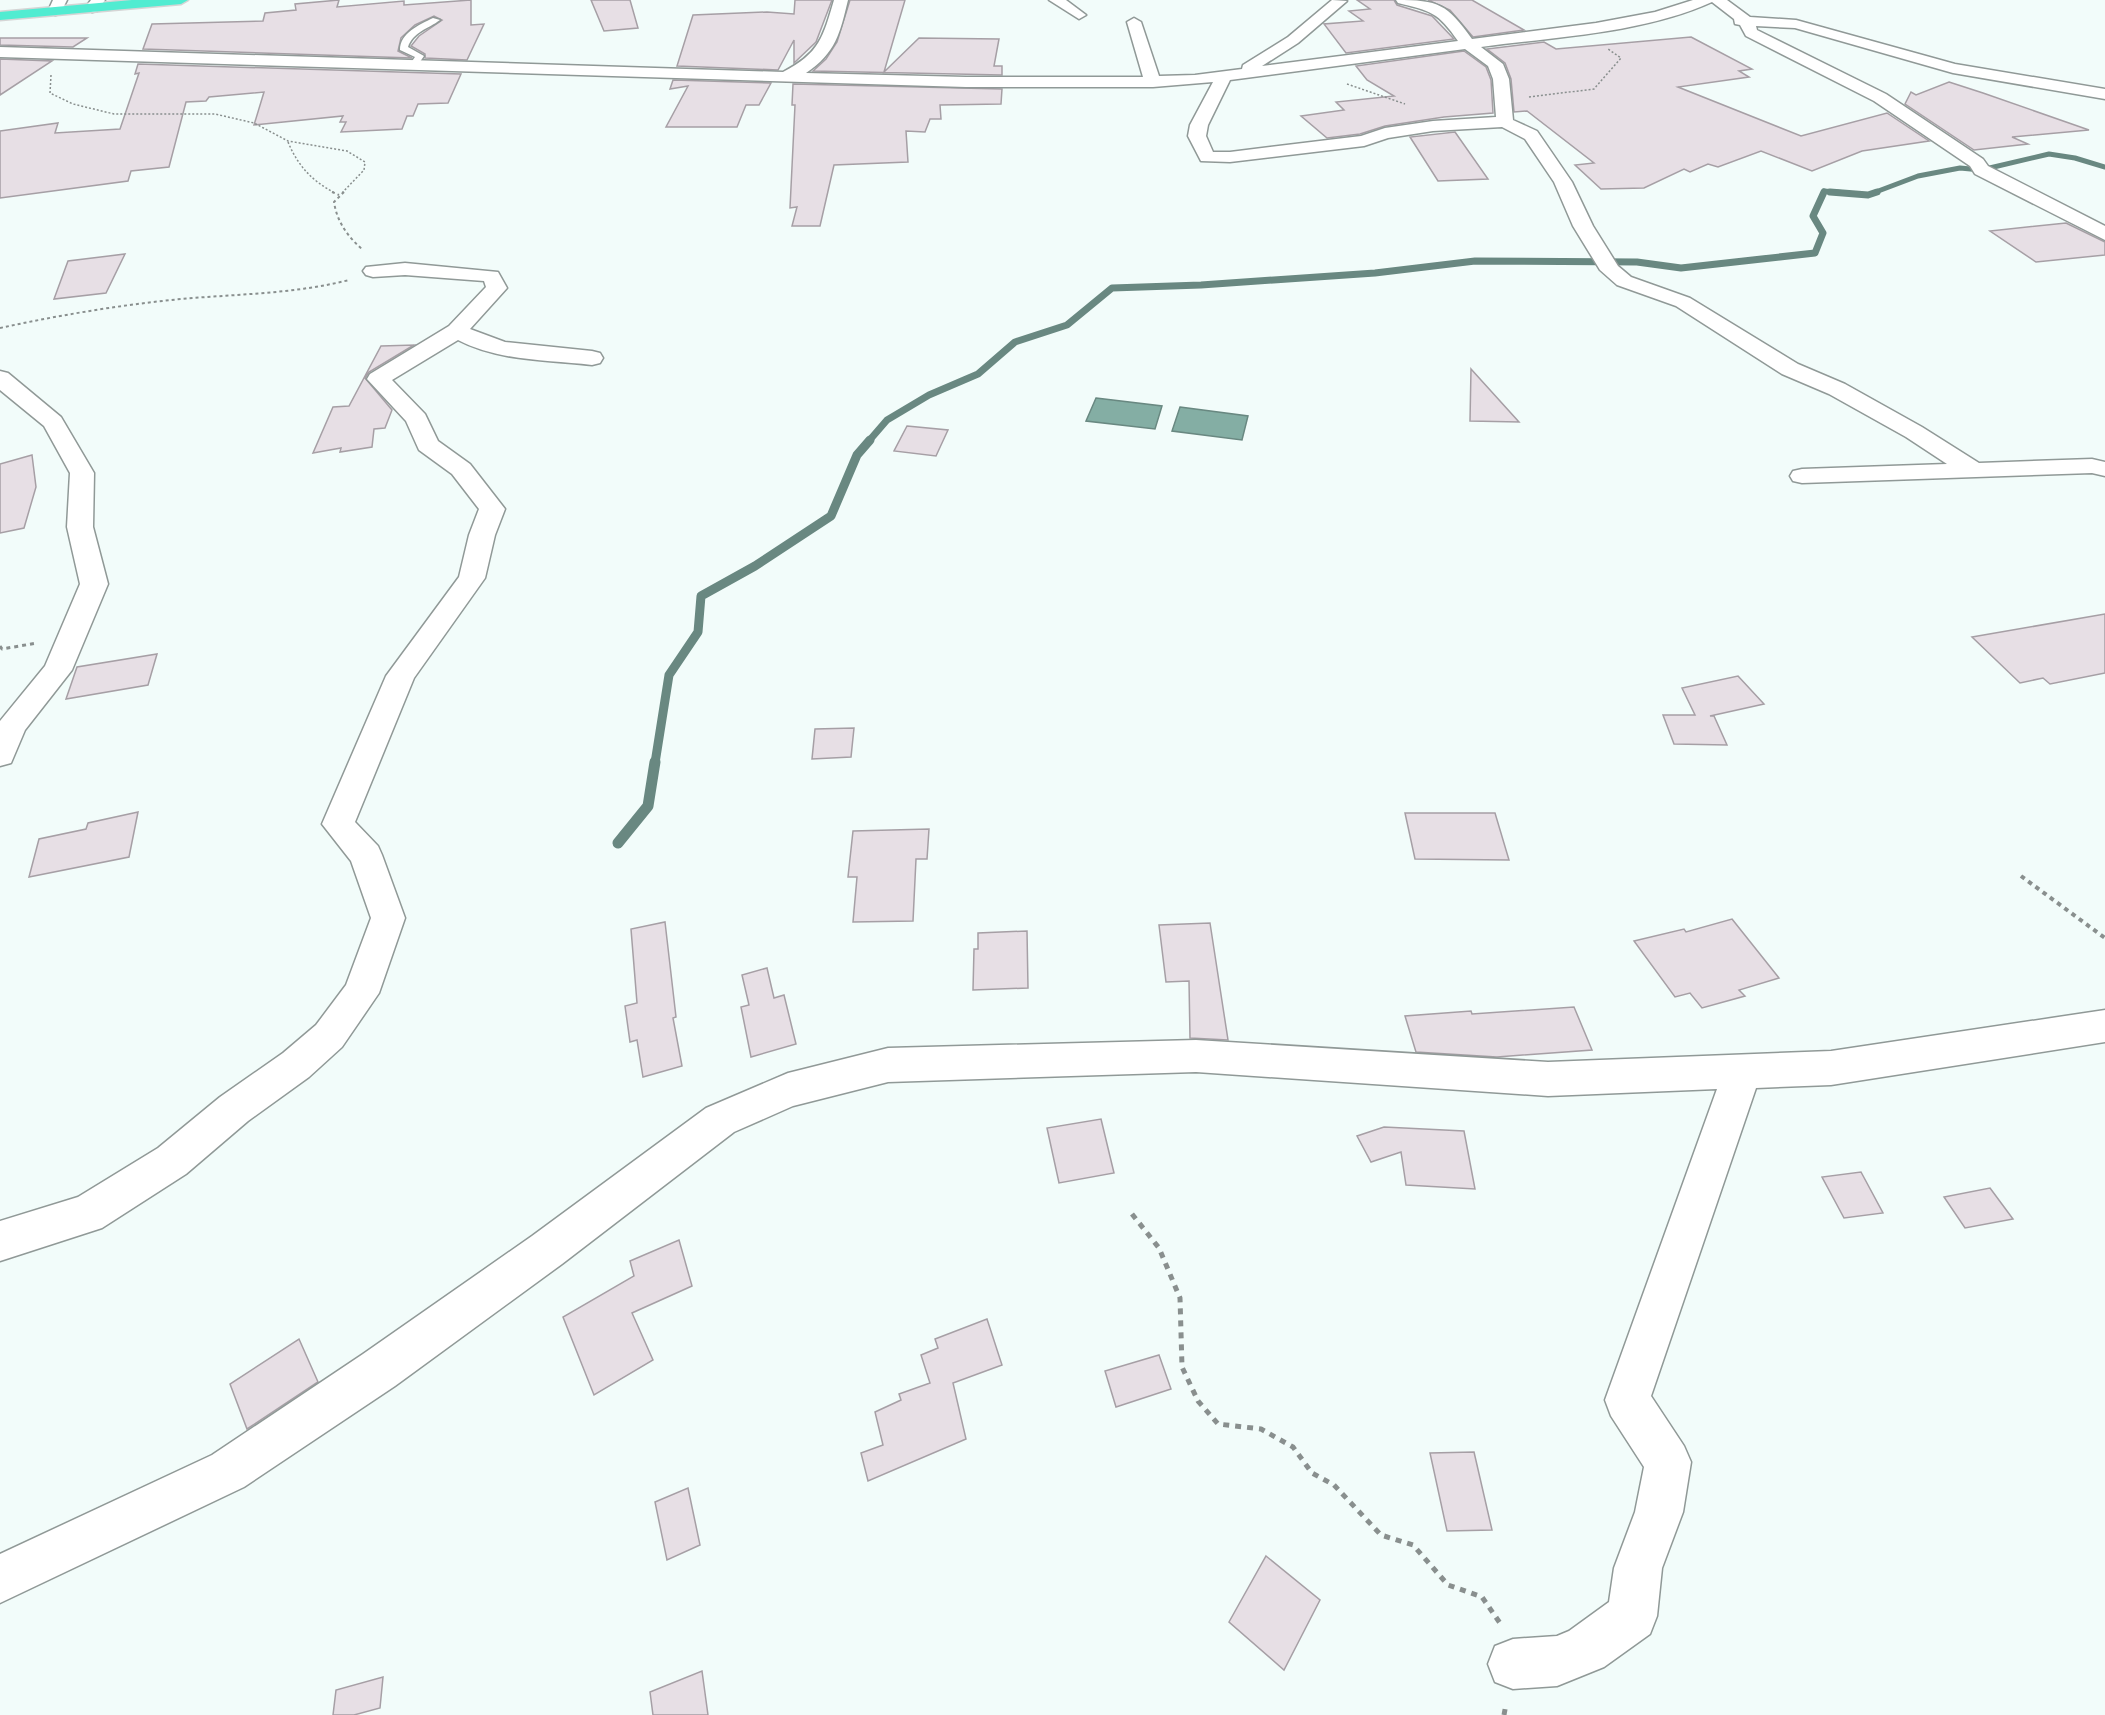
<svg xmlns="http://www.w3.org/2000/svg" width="2105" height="1715" font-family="Overpass,sans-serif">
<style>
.water{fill:#84aea4;stroke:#698881;stroke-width:1.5}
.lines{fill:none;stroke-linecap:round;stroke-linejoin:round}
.stream-far3{stroke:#698881;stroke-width:5}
.stream-far2{stroke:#698881;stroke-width:7}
.stream-far1{stroke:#698881;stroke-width:9}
.stream{stroke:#698881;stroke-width:11}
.building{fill:#e7dfe5;stroke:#a69fa5;stroke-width:1.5}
.lane-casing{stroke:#909997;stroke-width:3}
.street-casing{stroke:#909997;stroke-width:3}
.highway-casing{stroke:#d5d5d5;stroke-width:3}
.path-far4{stroke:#898f8e;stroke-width:1.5;stroke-dasharray:2 2;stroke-linecap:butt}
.path-far3{stroke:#898f8e;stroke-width:2;stroke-dasharray:3 3;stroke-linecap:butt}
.path-far2{stroke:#898f8e;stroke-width:3;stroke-dasharray:4 4;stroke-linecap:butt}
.path-far1{stroke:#898f8e;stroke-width:4;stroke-dasharray:4.5 4.5;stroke-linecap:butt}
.path{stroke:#898f8e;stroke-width:5;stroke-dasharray:6 6;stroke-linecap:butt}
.lane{fill:#fff;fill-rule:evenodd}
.street{fill:#fff;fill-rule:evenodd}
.highway{fill:#51ecd1;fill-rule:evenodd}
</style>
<rect width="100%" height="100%" fill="#f2fcfa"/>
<g class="water">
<polygon points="1096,398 1162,406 1155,429 1086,421"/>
<polygon points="1180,407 1248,416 1242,440 1172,431"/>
</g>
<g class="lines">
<g class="stream-far3">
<polyline points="1823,193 1824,191 1847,193"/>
<polyline points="1873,193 1918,176 1960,168 1981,170 2049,154 2075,158 2105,167"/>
</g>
<g class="stream-far2">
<polyline points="1830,192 1868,195 1877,192"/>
<polyline points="868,442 887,420 929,395 978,374 1015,342 1067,325 1112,288 1201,285 1375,273 1475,261 1637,262 1681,268 1815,253 1823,233 1813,216 1824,192"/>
</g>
<polyline class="stream-far1" points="655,763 669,675 698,632 701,596 755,566 831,516 857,455 870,440"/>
<polyline class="stream" points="618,843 648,806 655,762"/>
</g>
<g class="building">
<polygon points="339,0 337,7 404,1 404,5 471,0 471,25 484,24 467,60 425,58 425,54 411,46 419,36 442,20 434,16 415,25 401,38 398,51 412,58 143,49 152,24 263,21 265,13 296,10 295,4"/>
<polygon points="591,0 630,0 638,28 604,31"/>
<polygon points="795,0 832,0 816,42 794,63 794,40 778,70 677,66 693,15 767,12 794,14"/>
<polygon points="850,0 905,0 884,72 919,38 999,39 994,66 1002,66 1002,75 813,71 826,59 837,42"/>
<polygon points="1357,0 1394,0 1397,5 1432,16 1454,39 1346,53 1324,24 1363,21 1349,11 1370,9"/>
<polygon points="1428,0 1472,0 1524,30 1473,37 1450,10"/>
<polygon points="1691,37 1752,69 1739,71 1749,77 1678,87 1801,136 1887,113 1929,141 1862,151 1812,171 1761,151 1718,167 1708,164 1690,172 1684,169 1644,188 1601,189 1575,165 1594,163 1527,111 1514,112 1511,79 1505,63 1487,49 1544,42 1556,49"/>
<polygon points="0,38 87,38 73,47 0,45"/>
<polygon points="1464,51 1486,67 1491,80 1493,113 1444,117 1385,126 1360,134 1327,138 1301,116 1344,110 1336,102 1394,96 1367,80 1356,66"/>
<polygon points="0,59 52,61 0,95"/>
<polygon points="138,64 461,74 448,103 418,104 413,116 407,116 402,129 341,132 346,122 340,122 343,116 254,125 264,92 209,97 206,101 186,102 169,167 131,171 128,181 0,198 0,131 58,123 55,133 120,129 139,73 135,74"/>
<polygon points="673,80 771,83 759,105 746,105 737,127 666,127 688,86 670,89"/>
<polygon points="1949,82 1983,93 2089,130 2012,137 2028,144 1974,150 1905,104 1911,92 1916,95"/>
<polygon points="793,84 1002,89 1001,104 940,105 941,119 930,119 925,132 906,131 908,162 834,165 820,226 792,226 797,207 790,208 795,105 792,105"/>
<polygon points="1455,132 1488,179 1438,181 1410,137"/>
<polygon points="2066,223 2105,242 2105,255 2036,262 1990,231"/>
<polygon points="125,254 106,293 54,299 68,261"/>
<polygon points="414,345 369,372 365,378 392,410 385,428 374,429 372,447 340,452 341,448 313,453 333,407 349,406 381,346"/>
<polygon points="1471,369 1519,422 1470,421"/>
<polygon points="907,426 948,430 936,456 894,451"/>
<polygon points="32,455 36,487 24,528 0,533 0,464"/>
<polygon points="2105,614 2105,673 2050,684 2043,678 2020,683 1972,637"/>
<polygon points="157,654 148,685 66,699 77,667"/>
<polygon points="1738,676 1764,704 1710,716 1714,716 1727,745 1674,744 1663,715 1695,715 1682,688"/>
<polygon points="854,728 851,757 812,759 815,729"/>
<polygon points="138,812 129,857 29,877 39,839 86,829 88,823"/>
<polygon points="1405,813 1495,813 1509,860 1415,859"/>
<polygon points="929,829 927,859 916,859 913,921 853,922 857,877 848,877 853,831"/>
<polygon points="1732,919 1779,978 1739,990 1745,996 1702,1008 1690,993 1675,997 1634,941 1684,929 1686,932"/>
<polygon points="665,922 676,1017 673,1018 682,1066 643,1077 637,1040 630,1042 625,1006 637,1003 631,929"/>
<polygon points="1210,923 1228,1040 1190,1038 1189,981 1166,982 1159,925"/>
<polygon points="1027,931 1028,988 973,990 974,949 978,949 978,933"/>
<polygon points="767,968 774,998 784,995 796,1044 751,1057 741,1007 749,1005 742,975"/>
<polygon points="1574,1007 1592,1050 1497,1057 1416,1052 1405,1016 1471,1011 1472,1014"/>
<polygon points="1101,1119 1114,1173 1059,1183 1047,1128"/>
<polygon points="1384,1127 1464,1131 1475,1189 1406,1185 1401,1152 1371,1162 1357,1136"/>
<polygon points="1861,1172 1883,1213 1844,1218 1822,1177"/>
<polygon points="1990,1188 2013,1219 1965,1228 1944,1197"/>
<polygon points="679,1240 692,1286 632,1313 653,1360 594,1395 563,1317 634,1276 630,1261"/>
<polygon points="987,1319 1002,1365 953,1383 966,1439 868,1481 861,1453 883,1445 875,1412 901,1400 899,1394 930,1383 921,1355 938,1348 935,1339"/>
<polygon points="299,1339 318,1382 247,1429 230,1384"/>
<polygon points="1159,1355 1171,1389 1116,1407 1105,1371"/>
<polygon points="1474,1452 1492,1530 1447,1531 1430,1453"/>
<polygon points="688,1488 700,1545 667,1560 655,1502"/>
<polygon points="1266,1556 1320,1600 1284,1670 1229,1622"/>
<polygon points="702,1671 708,1715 653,1715 650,1692"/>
<polygon points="383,1677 380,1708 354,1715 333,1715 336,1690"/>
</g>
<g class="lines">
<g class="lane-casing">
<path id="lane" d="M433,18L440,20C428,29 413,32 408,47L424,56L417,66H411L410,64L415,57L400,50C400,33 419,25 433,18Z"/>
</g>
<g class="street-casing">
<g id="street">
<polygon points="53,0 67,0 60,14 55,15 48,11"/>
<polygon points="91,0 105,0 97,11 92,12 85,8"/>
<path d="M834,0H848C840,33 836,53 806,73L966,77H1143L1127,22L1134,18L1141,22L1159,76L1195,75L1242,69L1243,65L1288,37L1332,0L1347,1L1298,43L1262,66L1458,41C1438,12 1431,11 1398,3L1396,0C1439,0 1447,4 1472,39L1596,23L1655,12L1693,0H1727L1750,17L1796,20L1955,64L2105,89V99L1953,73L1795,28L1756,26L1757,30L1886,94L1983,159L1988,166L2105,226V240L1975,174L1970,166L1874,101L1746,36L1740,25L1735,24L1734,19L1712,2C1644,33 1556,37 1481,47L1503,64L1509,79L1513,120L1537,131L1572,182L1593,226L1618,266L1631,277L1690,298L1798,364L1845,384L1922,427L1979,463L2092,459L2105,462V476L2092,473L1802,483L1793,481L1790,476L1793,471L1802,469L1947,464L1906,437L1829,394L1782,374L1676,306L1617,285L1600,270L1573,226L1554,182L1525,139L1502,127L1433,131L1388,138L1364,146L1230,162L1201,161L1188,136L1190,125L1213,82L1153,87H966L0,57V47L783,72C820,53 823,37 834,0ZM1465,49L1488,66L1493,79L1496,117L1433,121L1385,128L1361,136L1230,152H1213L1206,136L1208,125L1230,80Z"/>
<polygon points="1049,0 1066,0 1086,15 1079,19"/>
<path d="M405,263L498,272L507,288L470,329L505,342L592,351L600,353L603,358L600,363L592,365C548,360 498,361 458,340L392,380L425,414L438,441L470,464L505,509L495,535L485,578L414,678L355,822L378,846L382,855L405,918L379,993L342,1047L309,1077L248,1121L186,1174L102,1228L0,1261V1221L78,1197L158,1148L220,1097L283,1053L316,1025L346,985L371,918L351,861L322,824L386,676L459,577L469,535L479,509L452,474L419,450L406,421L367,379L370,374L449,326L486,287L484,281L405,275L373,277L366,275L363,271L366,267Z"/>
<polygon points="0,371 8,373 61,417 94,473 93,527 108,584 72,670 25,730 11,763 0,766 0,721 45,666 80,584 67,527 70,473 44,426 0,390"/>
<polygon points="2105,1010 2105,1042 1831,1085 1756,1088 1651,1396 1684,1446 1691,1462 1683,1512 1662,1568 1657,1616 1650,1634 1604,1667 1557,1686 1513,1689 1495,1682 1488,1664 1495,1646 1513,1639 1557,1636 1569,1631 1609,1602 1614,1568 1635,1512 1644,1467 1611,1416 1605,1400 1717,1089 1548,1096 1196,1072 888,1082 793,1106 734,1132 562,1264 395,1386 244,1487 0,1603 0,1554 212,1455 363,1354 532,1236 706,1108 788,1073 888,1048 1196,1040 1548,1062 1831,1051"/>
</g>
</g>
<g class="highway-casing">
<polygon id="highway" points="132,0 188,0 181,4 0,20 0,12"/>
</g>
<g class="path-far4">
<polyline points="51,75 50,93 73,104 114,114 215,114 254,123 288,141 347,151 365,162 364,170 342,193"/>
<polyline points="1347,84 1405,104"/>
<polyline points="1529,97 1594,89 1621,58 1608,49"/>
<path d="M288,142C298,166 312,181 335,193"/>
</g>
<g class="path-far3">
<polyline points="332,192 339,195"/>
<path d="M344,192L334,202C337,222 348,237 363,250"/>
<path d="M0,328C60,315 120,305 181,299C237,294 294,294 349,280"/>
</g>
<polyline class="path-far2" points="0,646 2,649 37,643"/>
<polyline class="path-far1" points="2021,876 2105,938"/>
<g class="path">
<polyline points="1132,1214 1159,1248 1180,1298 1182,1367 1198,1401 1218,1424 1261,1429 1293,1447 1312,1473 1334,1485 1381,1535 1413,1545 1448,1585 1482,1597 1502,1626"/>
<polyline points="1504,1715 1506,1704"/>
</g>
<use href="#lane" class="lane"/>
<use href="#street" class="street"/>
<use href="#highway" class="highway"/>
</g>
</svg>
